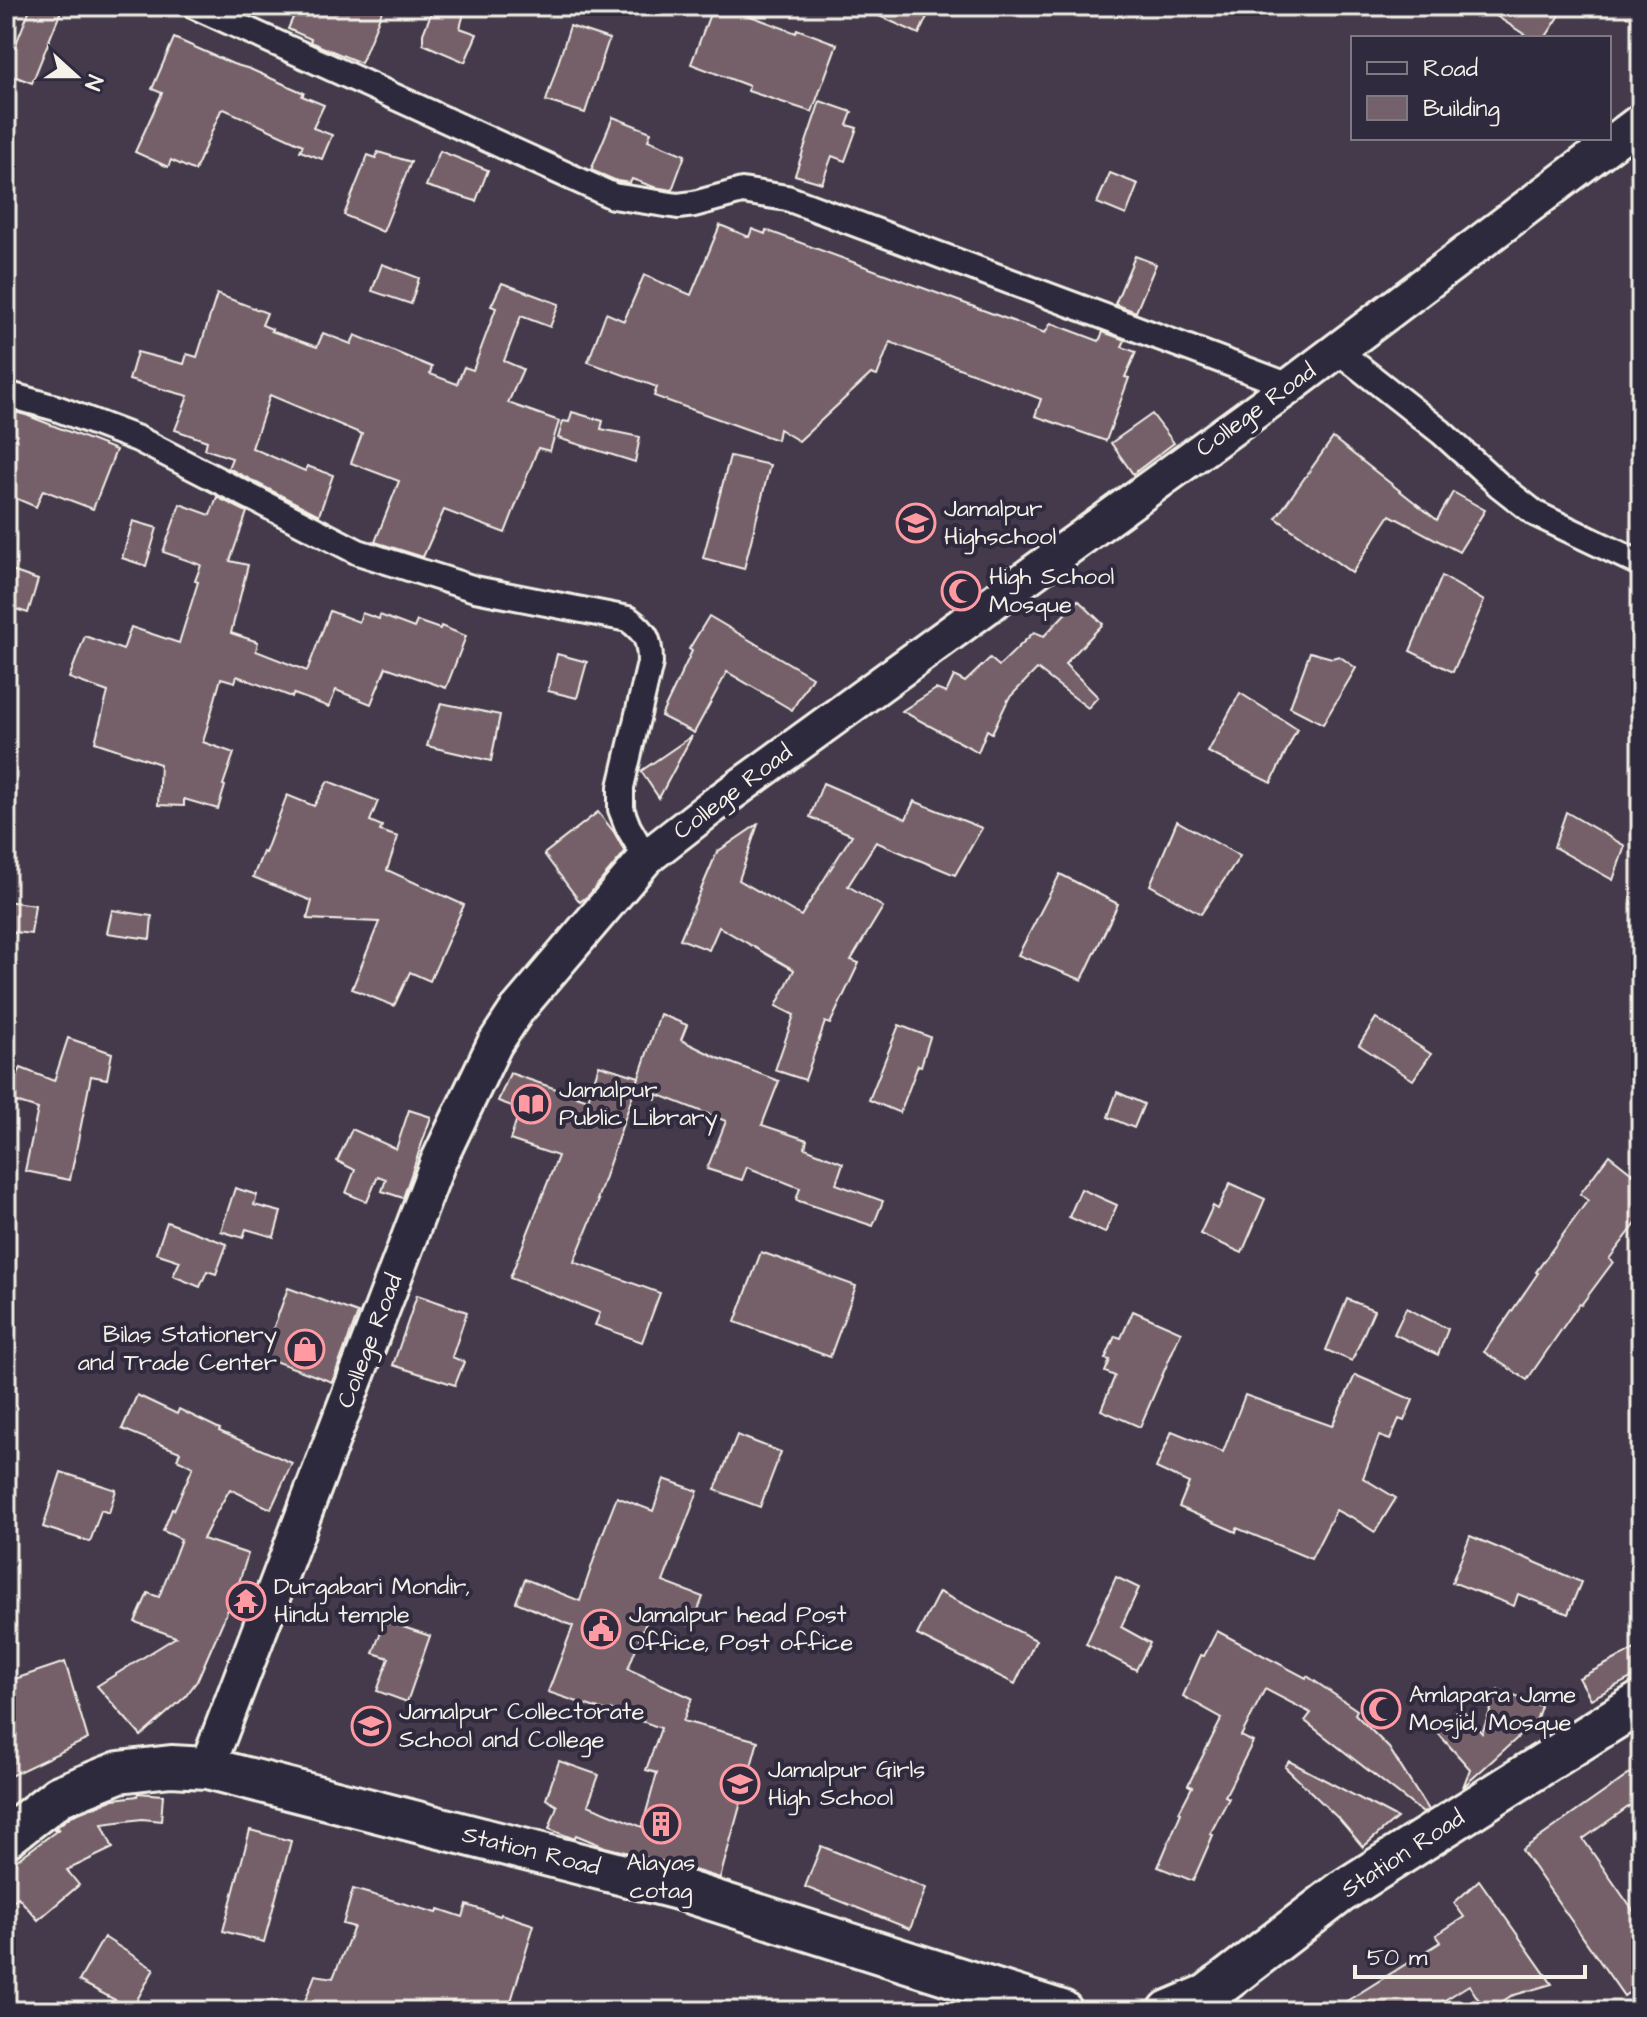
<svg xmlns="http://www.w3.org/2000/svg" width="1647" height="2017" font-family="'Architects Daughter',sans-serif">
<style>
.building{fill:#75616b;stroke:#f4f1e8;stroke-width:2}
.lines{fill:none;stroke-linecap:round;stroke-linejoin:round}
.minor-casing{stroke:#f4f1e8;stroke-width:30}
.secondary-casing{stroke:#f4f1e8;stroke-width:40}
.primary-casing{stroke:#f4f1e8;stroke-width:46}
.minor{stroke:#2f2a3d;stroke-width:24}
.secondary{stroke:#2f2a3d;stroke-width:34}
.primary{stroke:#2f2a3d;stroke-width:40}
.labels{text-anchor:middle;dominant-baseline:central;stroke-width:8;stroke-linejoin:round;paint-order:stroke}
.street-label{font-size:24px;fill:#f4f1e8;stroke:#2f2a3d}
.poi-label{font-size:24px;fill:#f4f1e8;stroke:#2f2a3d;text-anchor:start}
</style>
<rect width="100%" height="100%" fill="#443a4b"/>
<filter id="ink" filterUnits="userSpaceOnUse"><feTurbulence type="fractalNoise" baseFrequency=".0125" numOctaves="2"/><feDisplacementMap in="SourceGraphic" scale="16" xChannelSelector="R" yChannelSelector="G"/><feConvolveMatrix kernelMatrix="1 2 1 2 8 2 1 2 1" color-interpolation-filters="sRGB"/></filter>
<g filter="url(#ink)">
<g class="building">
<polygon points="31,6 63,6 32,83 6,73 6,46 14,49"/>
<polygon points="298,6 384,6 361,63 310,42 311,39 288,29"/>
<polygon points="434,6 466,6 460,28 477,34 465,62 423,44 423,34"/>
<polygon points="713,6 724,6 796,33 797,29 837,44 812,112 748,91 749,86 691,64"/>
<polygon points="857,6 932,6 919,34"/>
<polygon points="1481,6 1566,6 1545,38 1530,38"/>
<polygon points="570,26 609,39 585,113 546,101"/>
<polygon points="174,38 233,64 250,69 304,93 302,96 324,105 313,128 332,135 322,159 300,151 303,145 224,109 221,110 195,171 171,160 168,167 135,152 162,93 152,89"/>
<polygon points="820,101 852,112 847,125 857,128 845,161 832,156 822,183 795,175"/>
<polygon points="613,117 651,132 648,140 685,155 672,190 654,187 632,179 630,183 617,181 591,170"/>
<polygon points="440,151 488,170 476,201 426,186"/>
<polygon points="378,152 411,162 383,232 344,215 368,155 376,158"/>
<polygon points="1110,173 1138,184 1126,215 1097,203"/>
<polygon points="720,225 749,237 752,229 765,234 766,230 1045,333 1051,323 1099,341 1103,332 1125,340 1122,347 1136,352 1125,377 1129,378 1106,441 1035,416 1041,399 890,342 877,376 871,374 799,441 779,429 777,440 654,396 657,387 588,362 606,313 624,321 644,275 691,295"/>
<polygon points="1135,256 1156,264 1136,312 1115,304"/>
<polygon points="382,264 419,278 411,304 372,291"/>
<polygon points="502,283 559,304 550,327 521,316 504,361 523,369 508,403 559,421 550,451 538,448 505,533 444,510 423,557 375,542 399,481 351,463 362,434 270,395 252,448 305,471 307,466 333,475 319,515 228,468 232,458 205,449 207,441 175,430 188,396 129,380 137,352 184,364 187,354 197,357 217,294 267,313 262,325 272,329 271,331 317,347 323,333 351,344 355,335 432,367 430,374 457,384 464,367 473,370 496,308 491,306"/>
<polygon points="6,410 26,415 116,450 93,509 43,490 36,507 6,494"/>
<polygon points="572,412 603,421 601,429 640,437 635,462 558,438 563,421 569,422"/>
<polygon points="1152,414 1174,443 1133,474 1111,443"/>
<polygon points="1333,438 1437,520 1453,492 1485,510 1459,552 1390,515 1352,573 1276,518"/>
<polygon points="730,456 770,465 744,569 703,558"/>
<polygon points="217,497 247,512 230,561 248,565 231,633 258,642 256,651 307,671 330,611 359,622 362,613 379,619 380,615 414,628 417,621 440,629 441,626 466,636 446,688 386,667 371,704 336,690 329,707 294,694 292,697 237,676 235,682 221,678 203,742 234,753 223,785 225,786 218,809 184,799 184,806 158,805 160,764 95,742 108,692 69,678 85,636 123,650 131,627 179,643 198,582 195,581 201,565 163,552 180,504 210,515"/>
<polygon points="133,521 157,528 146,566 122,558"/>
<polygon points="6,569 38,580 28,613 6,606"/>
<polygon points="1442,576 1484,601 1453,672 1410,651"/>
<polygon points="1078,600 1103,624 1065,664 1098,697 1088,708 1037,669 1009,698 992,733 987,730 978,752 902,711 936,689 946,693 954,676 965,682 990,658 999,666 1034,632 1044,636"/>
<polygon points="709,616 812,677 792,710 727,672 694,733 661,716 692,651 689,649"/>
<polygon points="1310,652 1332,658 1339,656 1356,668 1323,724 1290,707"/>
<polygon points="557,654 587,662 577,698 548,691"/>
<polygon points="1240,693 1297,729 1271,783 1208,752"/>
<polygon points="441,703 500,715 491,761 427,746"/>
<polygon points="692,736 659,798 641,771"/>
<polygon points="328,781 378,801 370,821 382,826 380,831 398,837 387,870 464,905 430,981 410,972 394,1006 352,989 379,922 307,919 312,901 253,877 263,852 265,853 287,795 314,806"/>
<polygon points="823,783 906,819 914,801 982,828 955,875 876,842 848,886 883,907 851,960 859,963 830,1024 825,1022 805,1080 775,1070 794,1015 776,1006 794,970 719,927 709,950 680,939 717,852 758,824 739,880 801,916 852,835 810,817"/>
<polygon points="598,812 614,832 625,852 589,895 580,902 544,854"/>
<polygon points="1566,812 1625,846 1613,880 1554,847"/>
<polygon points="1177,821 1240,856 1201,914 1150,885"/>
<polygon points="1060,874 1118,904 1082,980 1018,955"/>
<polygon points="6,901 35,905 31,934 6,931"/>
<polygon points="112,910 152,916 150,939 107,933"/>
<polygon points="660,1014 687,1025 681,1040 718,1058 779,1081 762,1125 807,1140 805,1148 843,1163 836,1184 883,1201 873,1226 796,1200 800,1188 747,1167 742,1180 707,1169 726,1121 657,1094 656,1099 636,1086"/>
<polygon points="1376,1018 1431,1054 1413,1080 1359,1045"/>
<polygon points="899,1025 930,1037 921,1066 918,1065 900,1113 869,1100"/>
<polygon points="68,1038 112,1053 107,1079 91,1076 70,1180 25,1171 38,1109 6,1099 6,1073 17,1075 21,1068 54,1081"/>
<polygon points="599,1065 639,1077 597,1200 599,1200 574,1262 660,1293 642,1342 595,1325 600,1313 510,1278 558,1156 510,1140 520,1109 498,1101 510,1073 588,1100"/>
<polygon points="1117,1092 1144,1104 1134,1128 1108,1117"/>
<polygon points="409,1110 431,1117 403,1198 382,1191 386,1179 378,1176 367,1202 346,1193 355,1170 337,1161 352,1129 396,1149"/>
<polygon points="1609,1155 1641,1180 1641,1217 1609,1259 1613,1262 1581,1305 1579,1304 1527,1380 1484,1352 1538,1273 1536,1272 1588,1200 1580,1194"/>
<polygon points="1230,1183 1265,1199 1242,1253 1200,1234 1213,1206 1218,1209"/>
<polygon points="235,1188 257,1195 254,1205 281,1212 274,1237 246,1229 243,1238 221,1231"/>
<polygon points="1081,1189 1117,1205 1105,1233 1069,1217"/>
<polygon points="167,1222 227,1244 216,1274 207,1271 200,1287 173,1276 180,1261 156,1253"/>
<polygon points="761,1252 856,1286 830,1357 735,1322"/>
<polygon points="288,1288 358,1313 332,1382 263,1357"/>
<polygon points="417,1295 467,1312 452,1357 464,1362 455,1385 393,1365"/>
<polygon points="1347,1299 1374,1310 1352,1361 1326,1350"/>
<polygon points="1406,1308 1448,1329 1438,1355 1394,1334"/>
<polygon points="1133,1311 1181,1332 1140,1427 1101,1410 1115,1376 1105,1372 1110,1360 1105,1359 1115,1336 1121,1338"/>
<polygon points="1355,1375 1413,1400 1404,1421 1399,1419 1390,1440 1379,1436 1363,1478 1396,1498 1375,1532 1350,1516 1349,1517 1336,1510 1311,1559 1237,1528 1236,1532 1179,1507 1189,1483 1156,1468 1172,1431 1223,1452 1245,1395 1332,1426"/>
<polygon points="137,1395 177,1414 179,1409 220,1429 219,1431 292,1463 271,1509 230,1489 216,1513 203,1539 248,1554 237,1589 197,1681 185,1697 141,1736 97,1686 176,1637 135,1622 148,1593 159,1597 181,1539 163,1531 172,1509 174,1510 193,1467 177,1459 180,1452 122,1429"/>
<polygon points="737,1435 781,1452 760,1507 715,1490"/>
<polygon points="61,1472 116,1490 109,1513 101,1510 90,1542 43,1527"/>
<polygon points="664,1479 698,1491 663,1582 703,1597 692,1626 650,1612 628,1669 692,1698 683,1721 758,1741 720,1878 684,1867 605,1847 576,1835 574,1839 572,1838 549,1829 557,1806 546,1799 559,1761 599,1775 588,1805 642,1827 657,1773 646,1770 661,1728 611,1710 610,1713 548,1692 573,1626 516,1602 525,1579 580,1601 601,1538 617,1497 653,1511"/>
<polygon points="1470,1536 1520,1557 1521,1556 1581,1582 1568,1614 1518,1594 1514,1606 1452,1582"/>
<polygon points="1116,1577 1139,1588 1121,1627 1150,1643 1136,1670 1086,1644"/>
<polygon points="939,1592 1036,1640 1015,1684 917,1635"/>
<polygon points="385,1621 430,1636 407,1702 377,1691 389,1658 373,1653"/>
<polygon points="1217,1631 1306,1678 1307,1676 1357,1710 1355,1714 1389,1748 1428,1810 1423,1813 1305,1721 1311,1713 1265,1689 1241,1736 1253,1742 1225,1796 1229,1798 1210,1834 1213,1835 1193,1881 1158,1867 1181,1813 1179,1812 1192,1787 1188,1785 1222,1718 1183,1696 1201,1655 1204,1656"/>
<polygon points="1641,1646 1641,1673 1591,1699 1579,1678"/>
<polygon points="65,1662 88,1739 6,1778 6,1682"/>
<polygon points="1498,1690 1541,1706 1532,1733 1525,1731 1463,1787 1470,1769 1436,1731 1461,1709 1482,1733"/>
<polygon points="1289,1761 1397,1818 1363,1847 1340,1820 1285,1767"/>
<polygon points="1641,1766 1641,1798 1583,1839 1641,1922 1641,1984 1624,1996 1522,1850"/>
<polygon points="138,1793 163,1795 161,1821 142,1819 102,1824 113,1848 67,1870 79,1885 38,1920 18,1897 6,1908 6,1868 59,1829 53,1830 71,1816 114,1799 137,1796"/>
<polygon points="250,1830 291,1841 264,1942 223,1931"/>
<polygon points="821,1846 926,1888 910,1929 805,1887"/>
<polygon points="1479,1880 1552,1984 1511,1996 1488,2011 1486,2011 1469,1985 1427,2011 1331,2011 1441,1942 1436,1935 1464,1917 1454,1903"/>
<polygon points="353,1889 437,1913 439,1909 463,1917 467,1905 500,1916 501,1914 534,1925 508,2011 301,2011 315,1975 333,1978 354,1927 343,1924"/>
<polygon points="104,1937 154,1969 132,2009 79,1981"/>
</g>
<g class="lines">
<g class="minor-casing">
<g id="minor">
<polyline points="195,6 613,196 678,206 694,204 742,191 787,198 1290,386"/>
<polyline points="1337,350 1441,432 1499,485 1536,514 1641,564"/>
<path d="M6,394L56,408L138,439L358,552L475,589L628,619C646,632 650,640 650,663L621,787V809L628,827L646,858"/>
</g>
</g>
<g class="secondary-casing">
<polyline id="secondary" points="207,1768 438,1162 494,1045 517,1010 646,858 709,809 1290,386 1641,121"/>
</g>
<g class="primary-casing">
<g id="primary">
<polyline points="6,1837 59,1796 119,1772 171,1766 207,1768 678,1889 1062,2011"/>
<polyline points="1169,2011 1207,1995 1341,1892 1641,1702"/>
</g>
</g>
<use href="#minor" class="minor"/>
<use href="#secondary" class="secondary"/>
<use href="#primary" class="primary"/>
</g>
</g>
<defs>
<g id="school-ring" transform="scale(2)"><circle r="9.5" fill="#2f2a3d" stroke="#ff9aa2" stroke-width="1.5"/><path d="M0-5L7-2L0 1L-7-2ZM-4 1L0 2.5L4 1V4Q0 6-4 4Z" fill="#ff9aa2"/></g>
<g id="mosque-ring" transform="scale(2)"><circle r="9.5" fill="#2f2a3d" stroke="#ff9aa2" stroke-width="1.5"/><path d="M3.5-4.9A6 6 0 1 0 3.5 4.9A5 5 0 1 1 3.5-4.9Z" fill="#ff9aa2"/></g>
<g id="library-ring" transform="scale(2)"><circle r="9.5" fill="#2f2a3d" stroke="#ff9aa2" stroke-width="1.5"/><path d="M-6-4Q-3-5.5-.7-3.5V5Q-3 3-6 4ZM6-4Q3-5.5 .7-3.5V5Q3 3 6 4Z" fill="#ff9aa2"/></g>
<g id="shop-ring" transform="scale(2)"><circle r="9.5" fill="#2f2a3d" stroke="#ff9aa2" stroke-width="1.5"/><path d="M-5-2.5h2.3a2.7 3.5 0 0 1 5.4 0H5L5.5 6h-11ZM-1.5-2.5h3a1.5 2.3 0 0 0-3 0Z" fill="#ff9aa2"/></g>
<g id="temple-ring" transform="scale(2)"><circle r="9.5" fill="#2f2a3d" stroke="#ff9aa2" stroke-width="1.5"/><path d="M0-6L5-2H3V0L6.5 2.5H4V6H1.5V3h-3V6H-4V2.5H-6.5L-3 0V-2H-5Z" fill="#ff9aa2"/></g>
<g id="civic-ring" transform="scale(2)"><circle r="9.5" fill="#2f2a3d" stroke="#ff9aa2" stroke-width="1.5"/><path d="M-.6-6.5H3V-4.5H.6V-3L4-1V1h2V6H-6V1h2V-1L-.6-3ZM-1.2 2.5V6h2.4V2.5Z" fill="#ff9aa2"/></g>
<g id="building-ring" transform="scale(2)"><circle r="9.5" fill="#2f2a3d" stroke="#ff9aa2" stroke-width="1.5"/><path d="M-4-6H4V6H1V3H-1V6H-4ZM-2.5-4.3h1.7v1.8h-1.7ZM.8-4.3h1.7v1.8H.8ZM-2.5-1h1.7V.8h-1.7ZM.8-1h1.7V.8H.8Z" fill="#ff9aa2"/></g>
</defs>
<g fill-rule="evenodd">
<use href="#school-ring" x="916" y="523"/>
<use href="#mosque-ring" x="961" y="591"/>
<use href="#library-ring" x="531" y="1104"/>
<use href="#shop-ring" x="305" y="1349"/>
<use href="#temple-ring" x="246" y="1601"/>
<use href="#civic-ring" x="601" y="1629"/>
<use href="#mosque-ring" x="1381" y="1709"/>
<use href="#school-ring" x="371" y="1726"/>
<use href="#school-ring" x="740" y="1784"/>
<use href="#building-ring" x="661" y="1824"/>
</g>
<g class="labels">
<g class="street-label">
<text transform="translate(1256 410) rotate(-36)">College Road</text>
<text transform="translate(733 792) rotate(-37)">College Road</text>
<text transform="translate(370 1341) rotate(-69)">College Road</text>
<text transform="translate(531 1851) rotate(14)">Station Road</text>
<text transform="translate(1403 1854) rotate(-33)">Station Road</text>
</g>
<g class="poi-label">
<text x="944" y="509">Jamalpur<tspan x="944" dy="28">Highschool</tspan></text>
<text x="989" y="577">High School<tspan x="989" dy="28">Mosque</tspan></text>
<text x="559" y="1090">Jamalpur<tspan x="559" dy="28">Public Library</tspan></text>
<text x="277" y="1335" text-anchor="end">Bilas Stationery<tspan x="277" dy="28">and Trade Center</tspan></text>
<text x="274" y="1587">Durgabari Mondir,<tspan x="274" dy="28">Hindu temple</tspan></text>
<text x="629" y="1615">Jamalpur head Post<tspan x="629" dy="28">Office, Post office</tspan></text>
<text x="1409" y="1695">Amlapara Jame<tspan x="1409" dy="28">Mosjid, Mosque</tspan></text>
<text x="399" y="1712">Jamalpur Collectorate<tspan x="399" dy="28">School and College</tspan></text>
<text x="768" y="1770">Jamalpur Girls<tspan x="768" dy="28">High School</tspan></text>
<text x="661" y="1863" text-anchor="middle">Alayas<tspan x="661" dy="28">cotag</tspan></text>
</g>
</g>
<rect width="1647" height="2017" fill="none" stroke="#2f2a3d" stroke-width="32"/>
<rect x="16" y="16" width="1615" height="1985" fill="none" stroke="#f4f1e8" stroke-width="3" filter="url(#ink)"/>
<rect x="1351" y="36" width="260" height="104" fill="#2f2a3d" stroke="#7e7a81" stroke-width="2"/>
<rect x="1367" y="62" width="40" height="12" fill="#2f2a3d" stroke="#7e7a81" stroke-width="2"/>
<text x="1423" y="76" font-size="24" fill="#f4f1e8">Road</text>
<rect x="1367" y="96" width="40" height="24" fill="#75616b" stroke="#7e7a81" stroke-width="2"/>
<text x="1423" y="116" font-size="24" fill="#f4f1e8">Building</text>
<g transform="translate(76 76) rotate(111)" stroke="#2f2a3d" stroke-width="6" paint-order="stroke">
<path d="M0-6L14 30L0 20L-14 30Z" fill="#f4f1e8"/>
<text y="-12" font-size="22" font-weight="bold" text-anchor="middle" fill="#f4f1e8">N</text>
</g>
<path d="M1355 1965v12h230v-12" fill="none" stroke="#f4f1e8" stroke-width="4"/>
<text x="1367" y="1965" font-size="24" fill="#f4f1e8" stroke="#2f2a3d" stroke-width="6" paint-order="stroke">50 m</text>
</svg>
